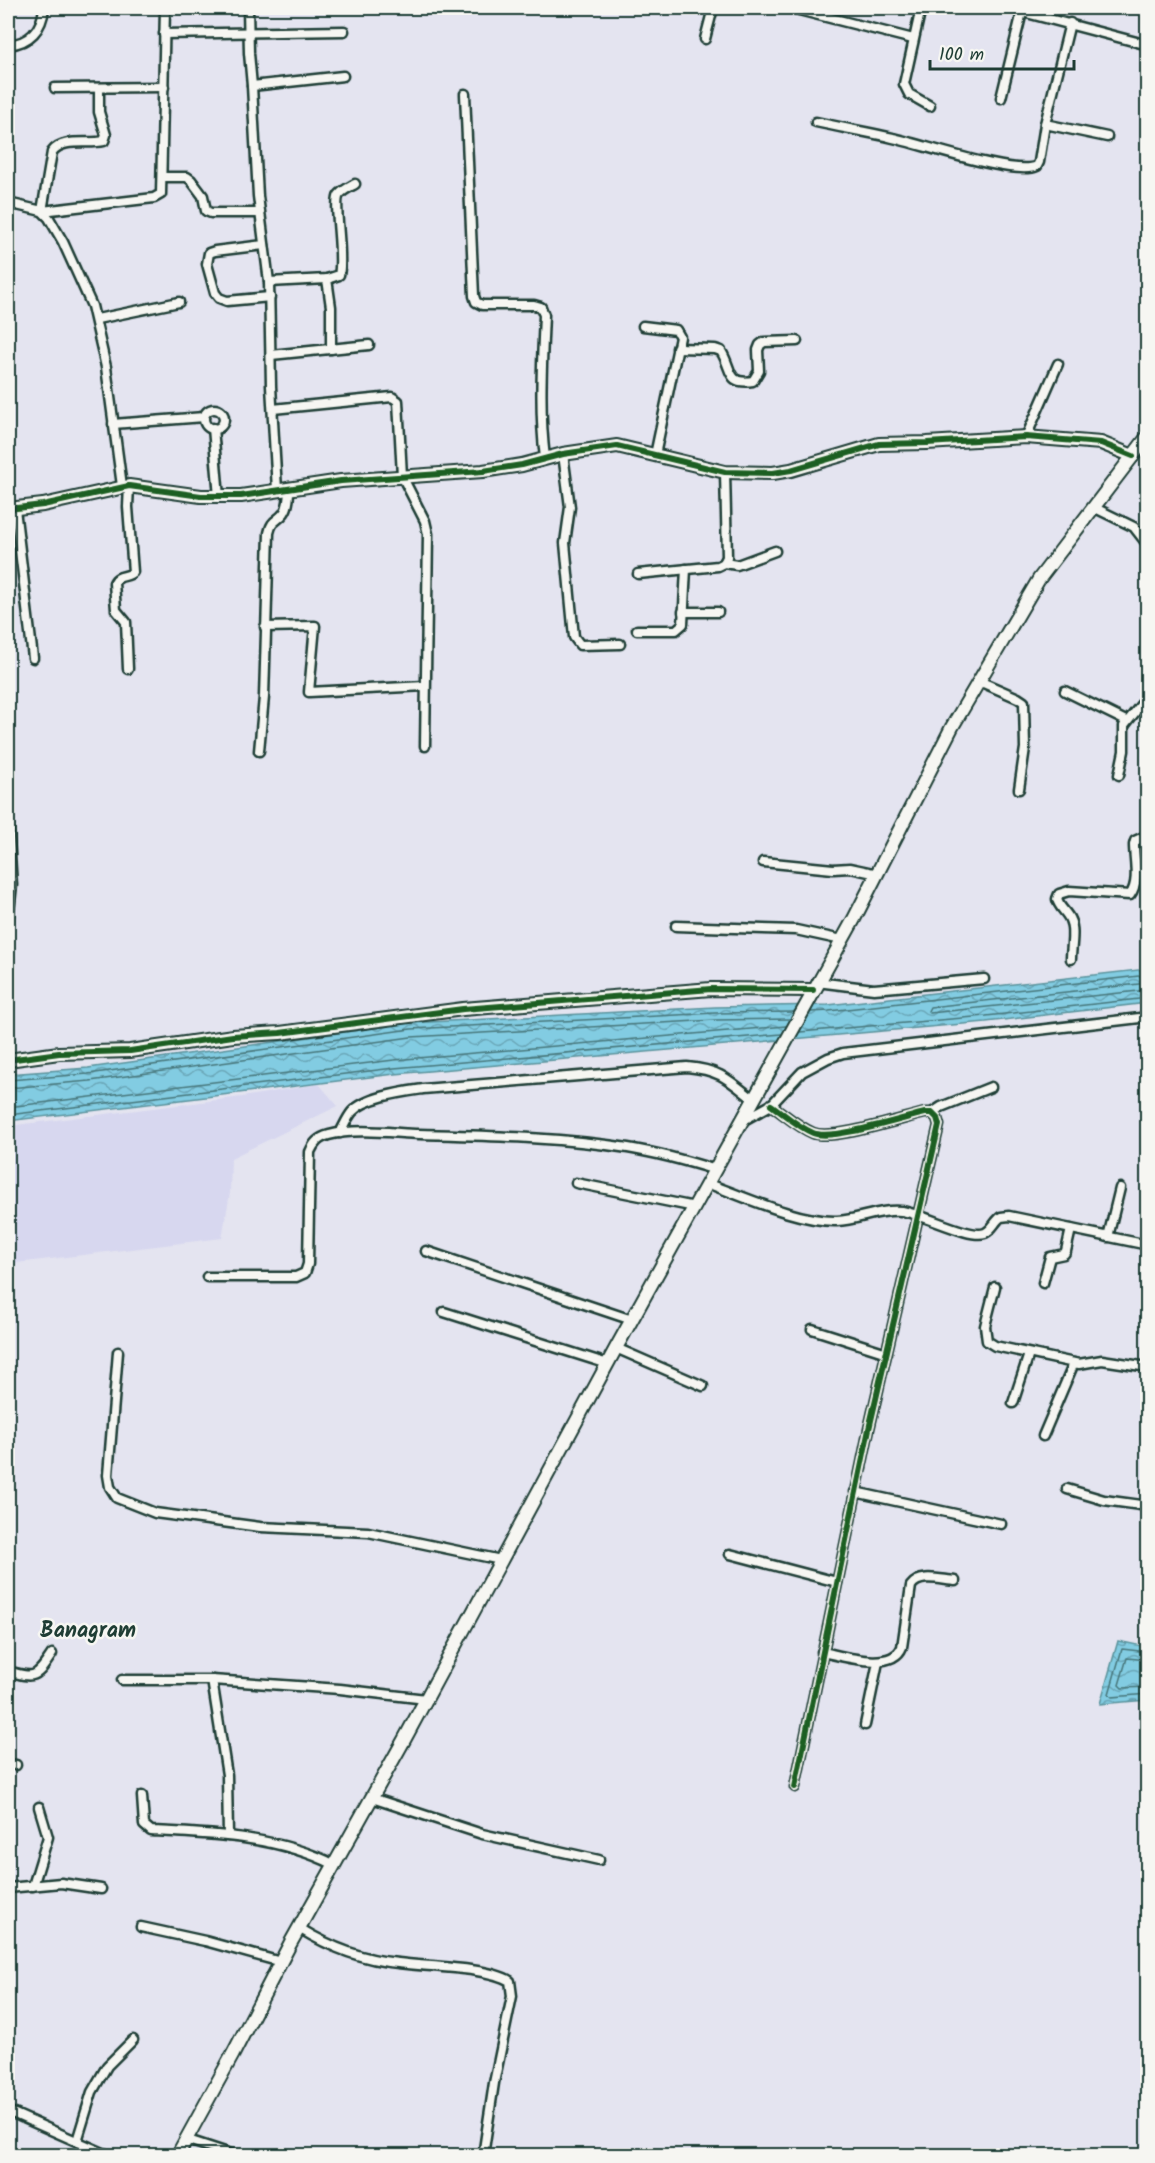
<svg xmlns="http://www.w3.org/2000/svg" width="1155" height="2163" font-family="Kalam,sans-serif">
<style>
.built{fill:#d7d7ef}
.water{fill:url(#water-waves);stroke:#5a939c;stroke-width:1.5}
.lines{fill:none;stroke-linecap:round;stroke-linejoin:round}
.shore{stroke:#47767a;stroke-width:1.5}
.street-casing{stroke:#1f3d34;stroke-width:13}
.secondary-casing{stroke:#1f3d34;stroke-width:16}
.street{stroke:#f6f6f2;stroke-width:8}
.secondary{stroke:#f6f6f2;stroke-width:12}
.cycleway-casing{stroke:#f6f6f2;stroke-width:10}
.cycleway{stroke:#1b5e20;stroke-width:6}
.labels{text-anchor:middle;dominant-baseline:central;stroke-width:5;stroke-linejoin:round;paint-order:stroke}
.district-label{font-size:22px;font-weight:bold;fill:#1f3d34;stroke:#f6f6f2}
</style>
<defs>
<pattern id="water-waves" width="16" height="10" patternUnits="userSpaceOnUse" patternTransform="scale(1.5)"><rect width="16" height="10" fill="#82cce2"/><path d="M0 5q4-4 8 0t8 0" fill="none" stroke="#6aa7b8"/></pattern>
</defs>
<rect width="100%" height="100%" fill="#e4e4f0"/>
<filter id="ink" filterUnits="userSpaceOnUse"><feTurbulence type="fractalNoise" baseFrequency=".0167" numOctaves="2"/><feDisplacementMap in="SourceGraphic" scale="12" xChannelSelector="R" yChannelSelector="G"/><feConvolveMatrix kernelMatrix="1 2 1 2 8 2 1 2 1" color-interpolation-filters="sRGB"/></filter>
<g filter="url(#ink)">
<polygon class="built" points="319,1084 338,1106 231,1158 230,1193 222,1238 17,1263 8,1266 8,1126 242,1097"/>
<g class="water">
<polygon points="1147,969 1147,1003 986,1022 395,1074 8,1121 8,1074 88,1068 410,1023 715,1007 828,1005"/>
<polygon points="1118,1641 1147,1647 1147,1700 1100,1704"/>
</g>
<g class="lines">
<g class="shore">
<polyline points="1148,983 930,1007 928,1011 930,1013 1148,990"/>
<polyline points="811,1012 829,1011 1148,975"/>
<polyline points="800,1032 986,1016 1148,998"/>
<polyline points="8,1080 88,1074 411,1029 715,1013 794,1012"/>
<polyline points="8,1088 90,1081 411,1037 715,1020 790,1019"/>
<polyline points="8,1107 394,1060 786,1026"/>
<polyline points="8,1115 394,1068 782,1034"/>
<polyline points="1148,1652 1122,1649 1109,1694 1112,1697 1148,1694"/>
<polyline points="1148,1660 1127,1658 1119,1685 1122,1688 1148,1687"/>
</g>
<g class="street-casing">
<g id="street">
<polyline points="248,8 249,53 252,86 258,196 269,282 271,386 277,490"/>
<polyline points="791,8 913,39"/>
<polyline points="921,8 904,84 909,94 930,106"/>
<polyline points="1008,8 1148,45"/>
<polyline points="164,34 344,31"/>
<polyline points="705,39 713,8"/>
<path d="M8,45C30,43 42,29 44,8"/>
<polyline points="252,86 343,76"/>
<polyline points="55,88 164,87"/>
<path d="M99,89V112L106,135L104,141C88,145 63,137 52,152L42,211L154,198L161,194L165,8"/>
<path d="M465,94L474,296L476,302L482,305H534L541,307L544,315C542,363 539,410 545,458"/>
<polyline points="1001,98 1023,8"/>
<path d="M816,122C842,128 868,132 893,138C921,144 1016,177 1037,166L1039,162L1045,124L1070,23"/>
<polyline points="1045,124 1107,137"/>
<polyline points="162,177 187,177 191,180 203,196 206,211 211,213 259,213"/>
<polyline points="8,203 42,211 49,218 63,242 92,306 106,367 122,486"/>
<polyline points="264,245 215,251 209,253 207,264 215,293 219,298 227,301 270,297"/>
<polyline points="327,279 331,307 331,349"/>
<path d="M269,282L327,279L339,275C344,255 333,203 339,195C343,190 350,187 355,184"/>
<polyline points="97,319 179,302"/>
<polyline points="643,326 676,330 680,337 655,455"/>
<path d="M677,348L715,349L721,351C733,370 726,385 753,381L759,371L758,350L760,345L764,342L797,341"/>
<polyline points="271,355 369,345"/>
<polyline points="273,409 392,397 398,401 402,476 425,521 428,534 425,746"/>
<circle cx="214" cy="419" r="10"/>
<polyline points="113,424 204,417"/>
<polyline points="213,428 219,497"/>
<polyline points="1026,437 1058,364"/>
<polyline points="563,454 570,507 565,543 574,637 580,645 620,644"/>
<polyline points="1093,507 1134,527 1148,545"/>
<polyline points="15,509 33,658"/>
<polyline points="724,563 737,565 775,551"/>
<polyline points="638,574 718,566 724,563 727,557 725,472"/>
<polyline points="683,612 718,612"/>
<polyline points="265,627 315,626 309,692 425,686"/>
<polyline points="637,630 676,630 683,624 686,569"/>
<path d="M128,669L126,622L116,610L114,583C118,574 127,578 133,572L128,507L129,486"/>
<polyline points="979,681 1018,698 1024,702 1025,748 1019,789"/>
<polyline points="1065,691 1126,721"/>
<path d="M259,751L264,697L269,533C272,519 277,522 284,513C289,506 289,495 289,487"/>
<polyline points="1119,775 1124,751 1124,726 1148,696"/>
<polyline points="8,823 12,885 8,922"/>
<polyline points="763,862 833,869 850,868 878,874"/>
<polyline points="676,926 796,930 842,940"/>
<path d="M1071,959C1071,947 1075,930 1070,920C1067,912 1059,908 1057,899L1059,894L1069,891L1130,895C1140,882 1134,860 1134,845L1135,841L1148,835"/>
<polyline points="817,982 874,989 984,979"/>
<path d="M771,1105C784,1114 798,1127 813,1133C832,1141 903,1118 925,1113H932L937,1118L939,1125L869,1429L795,1787"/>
<polyline points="932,1113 941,1107 991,1087"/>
<polyline points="744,1120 771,1105 802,1072 828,1058 843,1053 1148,1017"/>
<path d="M340,1133C344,1126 347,1118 352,1112C365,1097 403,1092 423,1089L687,1067C720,1070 728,1079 753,1099"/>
<polyline points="576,1183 695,1207"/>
<path d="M709,1184C745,1197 798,1222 837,1221C859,1220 879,1209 901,1211C922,1213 969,1239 985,1233C992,1230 995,1221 1001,1217L1009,1216L1148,1245"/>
<polyline points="1108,1237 1120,1188"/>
<polyline points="426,1251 632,1320"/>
<path d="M207,1277H296L305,1273L308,1264L310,1152C314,1143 318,1138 329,1135C355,1128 392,1133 419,1134C489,1136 559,1137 628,1148C658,1153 687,1161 716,1170"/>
<polyline points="1043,1283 1050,1257 1064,1254 1066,1251 1071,1229"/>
<polyline points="995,1287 985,1326 987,1341 995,1346 1079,1364 1102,1360 1148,1367"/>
<polyline points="444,1312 608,1364"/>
<polyline points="812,1329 887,1353"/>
<polyline points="616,1348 703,1386"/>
<polyline points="118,1352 108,1475 110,1487 117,1498 155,1513 260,1527 368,1532 501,1560"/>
<polyline points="1013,1403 1029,1354"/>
<polyline points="1043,1436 1074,1363"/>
<polyline points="1067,1489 1104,1500 1148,1506"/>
<polyline points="855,1492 1001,1524"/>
<polyline points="730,1554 837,1582"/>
<path d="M822,1652C843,1656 892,1672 902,1647L911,1586C920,1573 941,1580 955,1581"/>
<path d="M8,1671C35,1679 36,1678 52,1654"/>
<polyline points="122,1680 212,1680 340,1689 426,1699"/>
<polyline points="212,1680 227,1775 228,1836"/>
<polyline points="865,1725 878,1662"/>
<polyline points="8,1764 16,1765"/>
<path d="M142,1796L144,1825L151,1831C213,1834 278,1836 335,1865"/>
<polyline points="372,1798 482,1834 599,1860"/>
<polyline points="33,1886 48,1837 39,1807"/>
<polyline points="8,1888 61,1883 101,1889"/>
<polyline points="141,1927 205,1941 281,1962"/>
<path d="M299,1928C328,1946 363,1960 398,1963C426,1967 488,1967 510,1981L512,1996L494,2083L483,2156"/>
<polyline points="8,2111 110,2156"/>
<polyline points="185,2139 237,2156"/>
<polyline points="77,2141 92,2092 107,2066 133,2040"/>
</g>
</g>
<g class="secondary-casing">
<g id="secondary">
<polyline points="8,509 43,505 129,486 201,496 241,496 341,481 483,471 522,465 563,454 617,446 725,472 773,473 791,470 879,444 927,443 1026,437 1101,443 1133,456"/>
<polyline points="8,1060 59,1053 130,1051 233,1036 280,1033 463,1009 711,989 813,990"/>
<polyline points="177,2156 233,2054 290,1944 404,1740 616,1348 854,919 952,727 1039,579 1148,436"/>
</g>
</g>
<use href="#street" class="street"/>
<use href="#secondary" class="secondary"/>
<g class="cycleway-casing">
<g id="cycleway">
<polyline points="8,509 43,505 129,486 201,496 241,496 341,481 483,471 522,465 563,454 617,446 725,472 773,473 791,470 879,444 927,443 1026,437 1101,443 1133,456"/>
<polyline points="8,1060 59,1053 130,1051 233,1036 280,1033 463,1009 711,989 813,990"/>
<path d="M771,1105C784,1114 798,1127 813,1133C832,1141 903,1118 925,1113H932L937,1118L939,1125L869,1429L795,1787"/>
</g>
</g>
<use href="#cycleway" class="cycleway"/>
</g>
</g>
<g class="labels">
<g class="district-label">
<text x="88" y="1631">Banagram</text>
</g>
</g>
<rect width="1155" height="2163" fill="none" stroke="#f6f6f2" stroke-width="30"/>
<rect x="15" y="15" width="1125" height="2133" fill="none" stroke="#1f3d34" stroke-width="2" filter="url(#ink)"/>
<path d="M930 60v9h144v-9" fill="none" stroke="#1f3d34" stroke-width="3"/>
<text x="939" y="60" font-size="18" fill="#1f3d34" stroke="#f6f6f2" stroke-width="4.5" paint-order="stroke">100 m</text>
</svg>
